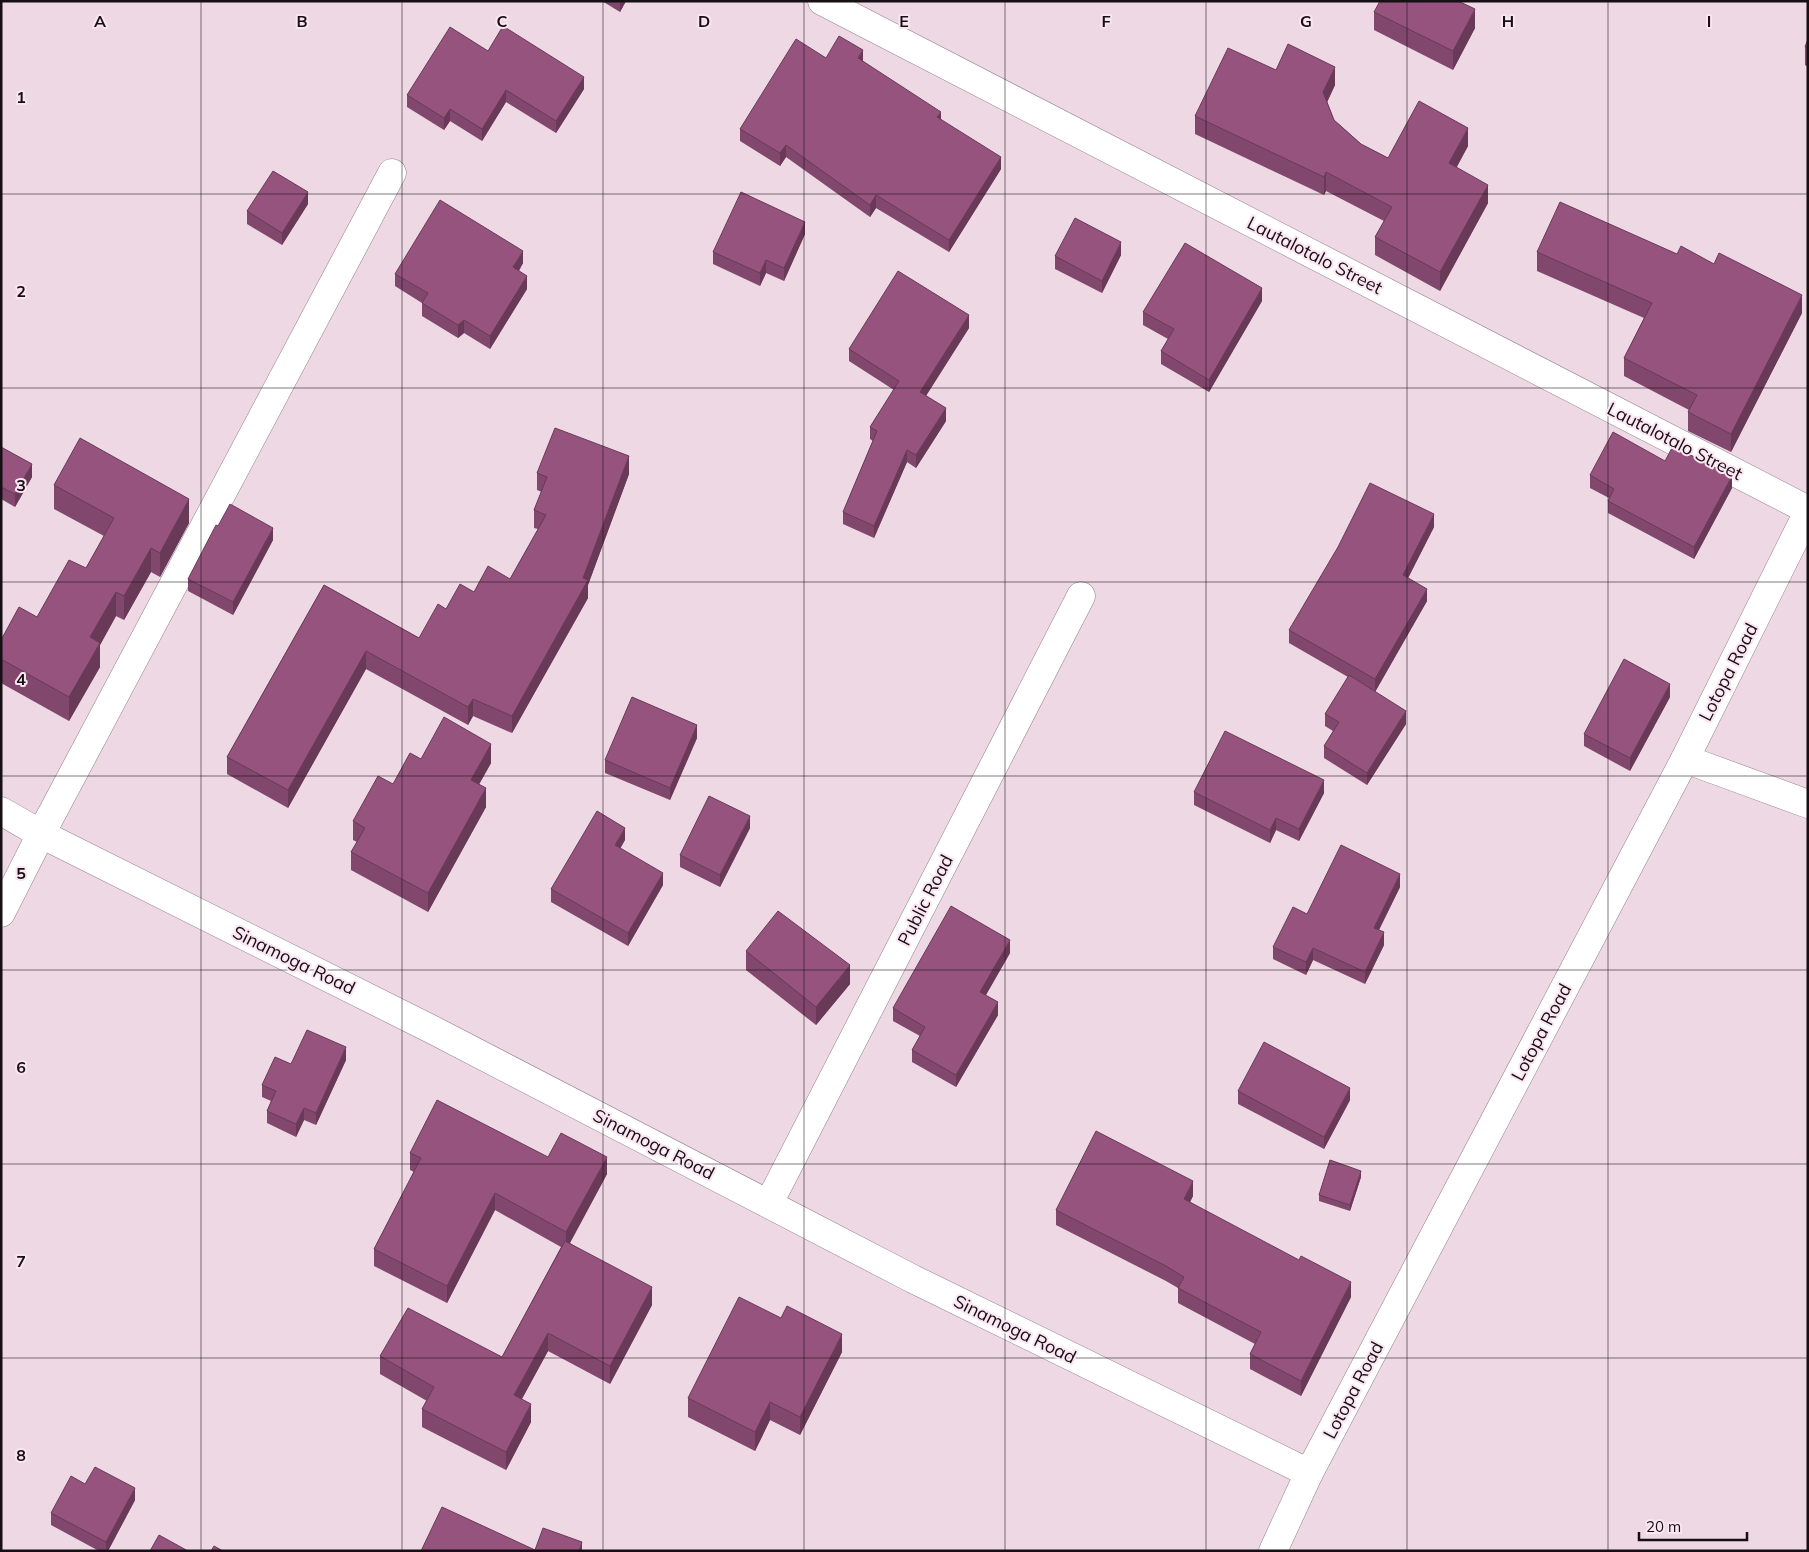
<svg xmlns="http://www.w3.org/2000/svg" width="1809" height="1552" font-family="Mulish,sans-serif">
<style>
.lines{fill:none;stroke-linecap:round;stroke-linejoin:round}
.minor-casing{stroke:#93808b;stroke-width:29}
.minor{stroke:#fff;stroke-width:28}
.wall{fill:#81476c}
.shaded-wall{fill:#693a58}
.building{fill:#96537e;stroke:#693a58}
.grid{fill:none;stroke:#160f13;stroke-width:1;stroke-opacity:0.55}
.labels{text-anchor:middle;dominant-baseline:central;stroke-width:4;stroke-linejoin:round;paint-order:stroke}
.street-label{font-size:18px;fill:#160f13;stroke:#fae5f1}
.grid-label{font-size:16px;text-anchor:middle;font-weight:bold;fill:#160f13;stroke:#fae5f1;stroke-width:4;stroke-linejoin:round;paint-order:stroke}
</style>
<rect width="100%" height="100%" fill="#edd8e4"/>
<g class="lines">
<g class="minor-casing">
<g id="minor">
<polyline points="822,1 1808,510"/>
<polyline points="1685,759 1808,804"/>
<polyline points="1,811 41,834 433,1030 913,1279 1309,1473"/>
<polyline points="1,913 41,834 392,173"/>
<polyline points="769,1203 1081,596"/>
<polyline points="1273,1551 1309,1473 1685,759 1808,512"/>
</g>
</g>
<use href="#minor" class="minor"/>
</g>
<g class="wall">
<polygon points="602,1 626,1 620,12"/>
<polygon points="1374,12 1475,28 1453,70 1374,30"/>
<polygon points="1808,39 1808,67 1805,65 1805,47"/>
<polygon points="488,51 584,89 556,133 506,102 482,141 450,121 444,130 407,107 407,95"/>
<polygon points="826,58 863,61 941,119 1001,169 949,252 876,208 870,217 786,157 780,166 740,141 740,129"/>
<polygon points="1276,70 1335,85 1327,102 1334,120 1361,144 1388,158 1468,146 1456,167 1488,203 1440,291 1375,255 1375,237 1384,221 1326,191 1324,195 1195,134 1195,116"/>
<polygon points="308,204 282,245 247,224 247,211"/>
<polygon points="805,234 784,281 766,273 760,286 713,264 713,252"/>
<polygon points="1537,252 1802,313 1731,452 1688,431 1688,412 1689,410 1624,376 1624,358 1644,318 1537,271"/>
<polygon points="1121,255 1102,293 1055,269 1055,256"/>
<polygon points="523,263 519,271 527,289 490,349 464,333 458,338 422,316 422,303 395,286 395,274"/>
<polygon points="1262,301 1209,392 1161,364 1161,351 1168,339 1143,325 1143,312"/>
<polygon points="969,328 926,396 946,421 916,468 907,462 874,538 843,524 843,512 873,441 870,439 870,427 894,390 849,361 849,349"/>
<polygon points="1,447 32,477 15,507 1,499"/>
<polygon points="1665,461 1732,488 1694,559 1608,513 1608,501 1609,498 1590,488 1590,475"/>
<polygon points="537,473 629,474 588,585 588,598 512,733 473,716 468,725 366,669 288,808 227,774 227,757 324,585 419,638 446,609 474,592 510,579 538,529 534,528 534,510 542,492 537,490"/>
<polygon points="54,485 189,523 160,577 151,572 124,620 116,616 100,645 100,667 69,721 1,683 1,640 37,617 86,568 104,536 54,509"/>
<polygon points="218,526 273,540 233,615 188,591 188,579"/>
<polygon points="1434,527 1408,578 1427,601 1375,692 1406,724 1367,785 1324,758 1324,746 1333,731 1325,726 1325,714 1348,677 1289,643 1289,630"/>
<polygon points="1670,697 1630,771 1584,746 1584,734"/>
<polygon points="697,738 670,800 605,773 605,760"/>
<polygon points="421,759 491,763 479,784 486,807 428,912 351,870 351,852 357,842 353,840 353,821"/>
<polygon points="1194,792 1324,793 1299,841 1276,830 1270,843 1194,805"/>
<polygon points="750,828 720,887 680,867 680,855"/>
<polygon points="625,840 620,848 663,885 628,946 551,902 551,889"/>
<polygon points="1400,887 1379,930 1384,945 1365,984 1313,960 1306,975 1273,959 1273,947 1307,914"/>
<polygon points="746,951 850,984 816,1025 746,970"/>
<polygon points="1010,953 986,995 998,1015 956,1087 912,1062 912,1050 920,1036 893,1021 893,1008"/>
<polygon points="346,1060 316,1125 304,1120 296,1137 267,1123 267,1111 271,1101 262,1097 262,1085 291,1064"/>
<polygon points="1238,1091 1350,1100 1324,1149 1238,1104"/>
<polygon points="410,1153 548,1157 607,1174 570,1243 652,1305 610,1384 548,1351 522,1399 531,1422 506,1470 422,1427 422,1409 427,1401 380,1374 380,1356 502,1357 561,1247 495,1210 447,1303 374,1266 374,1249 414,1172 410,1170"/>
<polygon points="1361,1177 1350,1211 1319,1201 1319,1195"/>
<polygon points="1193,1196 1190,1202 1351,1297 1301,1396 1250,1369 1250,1354 1255,1344 1178,1303 1178,1288 1166,1281 1056,1225 1056,1210"/>
<polygon points="842,1352 800,1435 770,1420 755,1451 688,1417 688,1398"/>
<polygon points="85,1484 135,1500 108,1551 99,1551 51,1525 51,1513"/>
</g>
<g class="shaded-wall">
<polygon points="620,1 626,1 620,12"/>
<polygon points="1475,9 1475,28 1453,70 1453,51"/>
<polygon points="863,50 863,63 858,58"/>
<polygon points="1335,67 1335,85 1323,111 1323,92"/>
<polygon points="584,77 584,89 556,133 556,121"/>
<polygon points="506,90 506,102 482,141 482,129"/>
<polygon points="450,109 450,121 444,130 444,118"/>
<polygon points="941,112 941,124 937,117"/>
<polygon points="1468,128 1468,146 1449,182 1449,163"/>
<polygon points="786,145 786,157 780,166 780,153"/>
<polygon points="1001,157 1001,169 949,252 949,240"/>
<polygon points="1326,172 1326,191 1324,195 1324,177"/>
<polygon points="1488,185 1488,203 1440,291 1440,272"/>
<polygon points="308,192 308,204 282,245 282,233"/>
<polygon points="876,195 876,208 870,217 870,205"/>
<polygon points="805,222 805,234 784,281 784,268"/>
<polygon points="1121,242 1121,255 1102,293 1102,281"/>
<polygon points="523,251 523,263 513,280 513,267"/>
<polygon points="766,260 766,273 760,286 760,273"/>
<polygon points="527,276 527,289 490,349 490,336"/>
<polygon points="1262,288 1262,301 1209,392 1209,380"/>
<polygon points="1802,295 1802,313 1731,452 1731,434"/>
<polygon points="969,315 969,328 920,405 920,392"/>
<polygon points="464,320 464,333 458,338 458,325"/>
<polygon points="946,408 946,421 916,468 916,455"/>
<polygon points="907,450 907,462 874,538 874,526"/>
<polygon points="629,456 629,474 588,585 588,598 512,733 512,716 583,578"/>
<polygon points="32,464 32,477 15,507 15,494"/>
<polygon points="1732,476 1732,488 1694,559 1694,547"/>
<polygon points="189,499 189,523 160,577 160,553"/>
<polygon points="1434,514 1434,527 1403,588 1403,575"/>
<polygon points="273,528 273,540 233,615 233,602"/>
<polygon points="151,548 151,572 124,620 124,596"/>
<polygon points="1427,589 1427,601 1375,692 1375,679"/>
<polygon points="116,592 116,616 100,645 100,667 69,721 69,697 90,637"/>
<polygon points="366,651 366,669 288,808 288,790"/>
<polygon points="1670,684 1670,697 1630,771 1630,758"/>
<polygon points="473,699 473,716 468,725 468,707"/>
<polygon points="1406,711 1406,724 1367,785 1367,773"/>
<polygon points="697,725 697,738 670,800 670,788"/>
<polygon points="491,744 491,763 471,799 471,780"/>
<polygon points="1324,780 1324,793 1299,841 1299,829"/>
<polygon points="486,788 486,807 428,912 428,893"/>
<polygon points="750,816 750,828 720,887 720,875"/>
<polygon points="1276,818 1276,830 1270,843 1270,830"/>
<polygon points="625,828 625,840 615,858 615,845"/>
<polygon points="663,873 663,885 628,946 628,933"/>
<polygon points="1400,874 1400,887 1374,940 1374,928"/>
<polygon points="1384,932 1384,945 1365,984 1365,972"/>
<polygon points="1010,940 1010,953 980,1005 980,992"/>
<polygon points="1313,948 1313,960 1306,975 1306,962"/>
<polygon points="850,965 850,984 816,1025 816,1007"/>
<polygon points="998,1002 998,1015 956,1087 956,1075"/>
<polygon points="346,1047 346,1060 316,1125 316,1113"/>
<polygon points="1350,1088 1350,1100 1324,1149 1324,1137"/>
<polygon points="304,1108 304,1120 296,1137 296,1124"/>
<polygon points="607,1157 607,1174 566,1250 566,1232"/>
<polygon points="1361,1171 1361,1177 1350,1211 1350,1205"/>
<polygon points="1193,1181 1193,1196 1184,1214 1184,1199"/>
<polygon points="495,1193 495,1210 447,1303 447,1286"/>
<polygon points="1351,1282 1351,1297 1301,1396 1301,1381"/>
<polygon points="652,1287 652,1305 610,1384 610,1366"/>
<polygon points="548,1333 548,1351 514,1413 514,1395"/>
<polygon points="842,1334 842,1352 800,1435 800,1417"/>
<polygon points="770,1402 770,1420 755,1451 755,1432"/>
<polygon points="531,1404 531,1422 506,1470 506,1452"/>
<polygon points="135,1488 135,1500 108,1551 106,1551 106,1542"/>
<polygon points="582,1542 582,1551 579,1551"/>
</g>
<g class="building">
<polygon points="1380,1 1458,1 1475,9 1453,51 1374,12"/>
<polygon points="503,26 584,77 556,121 506,90 482,129 450,109 444,118 407,95 450,27 488,51"/>
<polygon points="839,36 863,50 858,58 941,112 937,117 1001,157 949,240 876,195 870,205 786,145 780,153 740,129 796,39 826,58"/>
<polygon points="1808,39 1808,48 1805,47"/>
<polygon points="1288,44 1335,67 1323,92 1334,120 1361,144 1388,158 1419,101 1468,128 1449,163 1488,185 1440,272 1375,237 1392,207 1326,172 1324,177 1195,116 1228,48 1276,70"/>
<polygon points="273,171 308,192 282,233 247,211"/>
<polygon points="741,192 805,222 784,268 766,260 760,273 713,252"/>
<polygon points="440,200 523,251 513,267 527,276 490,336 464,320 458,325 422,303 428,293 395,274"/>
<polygon points="1560,202 1677,254 1681,246 1714,264 1719,253 1802,295 1731,434 1688,412 1697,395 1624,358 1652,303 1537,252"/>
<polygon points="1075,218 1121,242 1102,281 1055,256"/>
<polygon points="1185,243 1262,288 1209,380 1161,351 1174,329 1143,312"/>
<polygon points="898,271 969,315 920,392 946,408 916,455 907,450 874,526 843,512 877,431 870,427 899,381 849,349"/>
<polygon points="555,428 629,456 583,578 588,580 512,716 473,699 468,707 366,651 288,790 227,757 324,585 419,638 438,604 446,609 460,584 474,592 488,566 510,579 546,515 534,510 547,477 537,473"/>
<polygon points="1613,432 1665,461 1673,446 1732,476 1694,547 1608,501 1614,489 1590,475"/>
<polygon points="80,438 189,499 160,553 151,548 124,596 116,592 90,637 100,643 69,697 1,659 1,640 19,607 37,617 69,560 86,568 114,518 54,485"/>
<polygon points="1,447 32,464 15,494 1,487"/>
<polygon points="1370,483 1434,514 1403,575 1427,589 1375,679 1289,630 1338,547"/>
<polygon points="230,504 273,528 233,602 188,579 216,525 218,526"/>
<polygon points="1624,659 1670,684 1630,758 1584,734"/>
<polygon points="1349,675 1406,711 1367,773 1324,746 1339,722 1325,714"/>
<polygon points="632,697 697,725 670,788 605,760"/>
<polygon points="444,717 491,744 471,780 486,788 428,893 351,852 365,828 353,821 378,776 393,784 410,753 421,759"/>
<polygon points="1225,731 1324,780 1299,829 1276,818 1270,830 1194,792"/>
<polygon points="709,796 750,816 720,875 680,855"/>
<polygon points="597,811 625,828 615,845 663,873 628,933 551,889"/>
<polygon points="1341,845 1400,874 1374,928 1384,932 1365,972 1313,948 1306,962 1273,947 1293,907 1307,914"/>
<polygon points="951,906 1010,940 980,992 998,1002 956,1075 912,1050 925,1027 893,1008"/>
<polygon points="778,911 850,965 816,1007 746,951"/>
<polygon points="307,1030 346,1047 316,1113 304,1108 296,1124 267,1111 276,1091 262,1085 275,1057 291,1064"/>
<polygon points="1264,1042 1350,1088 1324,1137 1238,1091"/>
<polygon points="437,1100 548,1157 561,1133 607,1157 566,1232 495,1193 447,1286 374,1249 421,1158 410,1153"/>
<polygon points="1096,1131 1193,1181 1184,1199 1299,1260 1301,1256 1351,1282 1301,1381 1250,1354 1261,1332 1178,1288 1184,1277 1166,1266 1056,1210"/>
<polygon points="1330,1160 1361,1171 1350,1205 1319,1195"/>
<polygon points="565,1241 652,1287 610,1366 548,1333 514,1395 531,1404 506,1452 422,1409 434,1387 380,1356 408,1308 502,1357"/>
<polygon points="739,1297 781,1318 787,1306 842,1334 800,1417 770,1402 755,1432 688,1398"/>
<polygon points="95,1467 135,1488 106,1542 51,1513 71,1476 85,1484"/>
<polygon points="442,1507 535,1550 543,1528 582,1542 579,1551 421,1551"/>
<polygon points="159,1535 188,1551 150,1551"/>
<polygon points="214,1546 223,1551 211,1551"/>
</g>
<path class="grid" d="M201,1V1551M402,1V1551M603,1V1551M804,1V1551M1005,1V1551M1206,1V1551M1407,1V1551M1608,1V1551M1,194H1808M1,388H1808M1,582H1808M1,776H1808M1,970H1808M1,1164H1808M1,1358H1808"/>
<g class="labels">
<g class="street-label">
<text transform="translate(1315 255) rotate(27)">Lautalotalo Street</text>
<text transform="translate(1675 441) rotate(27)">Lautalotalo Street</text>
<text transform="translate(1728 672) rotate(-63)">Lotopa Road</text>
<text transform="translate(925 900) rotate(-63)">Public Road</text>
<text transform="translate(294 960) rotate(26)">Sinamoga Road</text>
<text transform="translate(1541 1032) rotate(-62)">Lotopa Road</text>
<text transform="translate(654 1144) rotate(27)">Sinamoga Road</text>
<text transform="translate(1015 1329) rotate(26)">Sinamoga Road</text>
<text transform="translate(1353 1390) rotate(-62)">Lotopa Road</text>
</g>
</g>
<g class="grid-label">
<text x="100" y="27">A</text>
<text x="302" y="27">B</text>
<text x="502" y="27">C</text>
<text x="704" y="27">D</text>
<text x="904" y="27">E</text>
<text x="1106" y="27">F</text>
<text x="1306" y="27">G</text>
<text x="1508" y="27">H</text>
<text x="1709" y="27">I</text>
<text x="21" y="103">1</text>
<text x="21" y="297">2</text>
<text x="21" y="491">3</text>
<text x="21" y="685">4</text>
<text x="21" y="879">5</text>
<text x="21" y="1073">6</text>
<text x="21" y="1267">7</text>
<text x="21" y="1461">8</text>
</g>
<rect width="1809" height="1552" fill="none" stroke="#160f13" stroke-width="5"/>
<path d="M1639 1532v8h108v-8" fill="none" stroke="#160f13" stroke-width="2.5"/>
<text x="1646" y="1532" font-size="15" fill="#160f13" stroke="#fae5f1" stroke-width="4" paint-order="stroke">20 m</text>
</svg>
